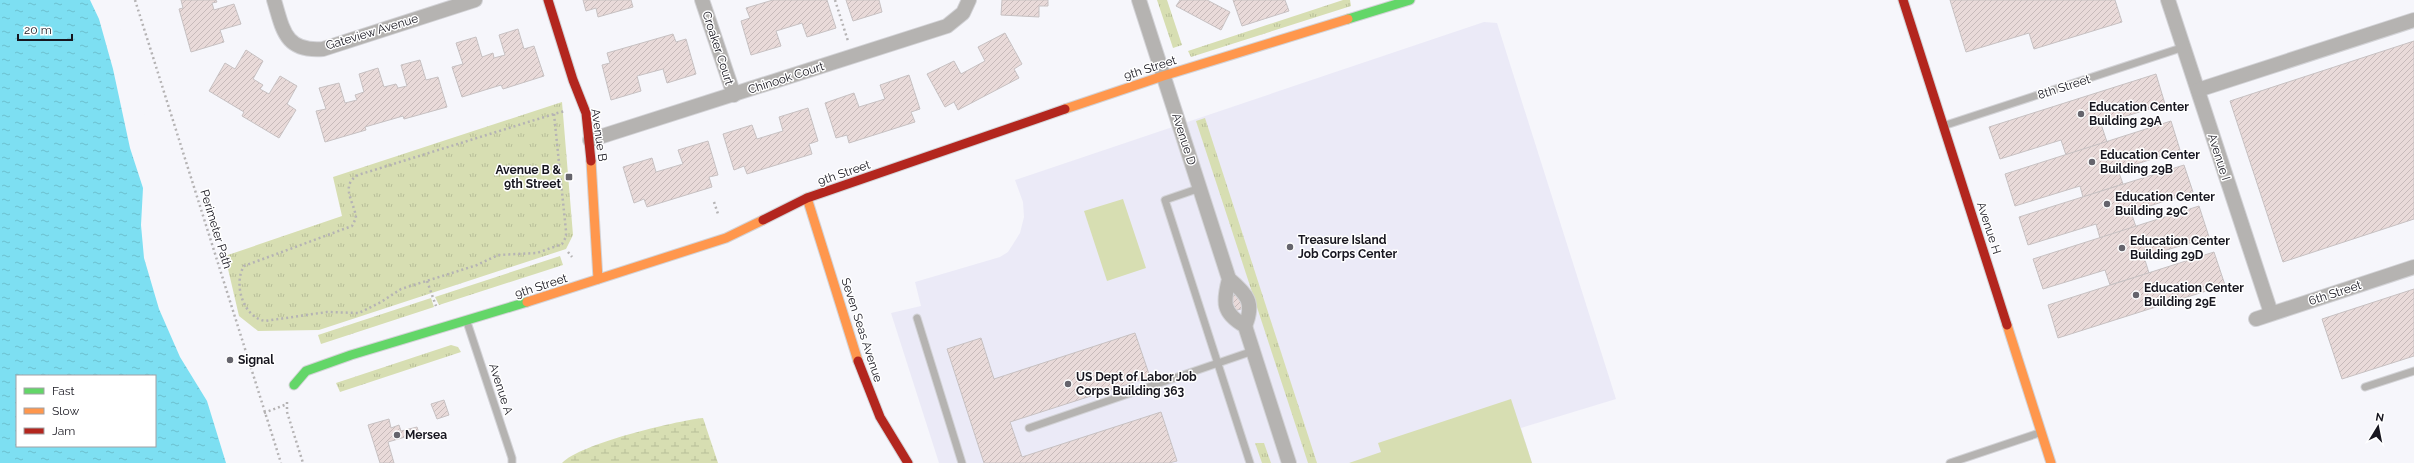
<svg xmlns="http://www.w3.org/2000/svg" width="2414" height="463" font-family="Raleway,sans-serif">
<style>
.built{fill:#ebeaf7}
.grass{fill:url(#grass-tufts)}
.wetland{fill:url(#wetland-marsh)}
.garden{fill:#d7deb2}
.water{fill:url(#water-ripples);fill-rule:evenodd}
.pier{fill:#f6f6fb}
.building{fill:url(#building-hatch);stroke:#c7c1c2}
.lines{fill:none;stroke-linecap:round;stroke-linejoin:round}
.lane-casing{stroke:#d3d3d7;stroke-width:9}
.street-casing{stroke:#d3d3d7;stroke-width:16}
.fast-casing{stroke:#d3d3d7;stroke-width:11}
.slow-casing{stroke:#d3d3d7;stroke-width:11}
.jam-casing{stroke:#d3d3d7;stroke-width:11}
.path{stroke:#b5b3b4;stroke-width:2.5;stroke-dasharray:2 3;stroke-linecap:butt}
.lane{stroke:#b5b3b1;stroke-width:7}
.street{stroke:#b5b3b1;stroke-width:14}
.fast{stroke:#63d668;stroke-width:9}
.slow{stroke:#ff974d;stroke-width:9}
.jam{stroke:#b3261e;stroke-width:9}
.poi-dot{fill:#65646c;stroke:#fff;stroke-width:1.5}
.labels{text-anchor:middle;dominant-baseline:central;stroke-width:3;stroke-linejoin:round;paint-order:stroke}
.street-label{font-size:12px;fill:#17161f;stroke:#fff}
.poi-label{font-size:12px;font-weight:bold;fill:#17161f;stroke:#fff;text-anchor:start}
</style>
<defs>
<pattern id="grass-tufts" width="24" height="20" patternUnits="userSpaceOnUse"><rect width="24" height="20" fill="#d7deb2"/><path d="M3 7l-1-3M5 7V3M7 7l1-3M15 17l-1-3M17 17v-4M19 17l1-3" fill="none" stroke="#b8be99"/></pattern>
<pattern id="wetland-marsh" width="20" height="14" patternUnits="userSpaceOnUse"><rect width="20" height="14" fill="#d7deb2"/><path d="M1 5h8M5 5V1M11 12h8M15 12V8" fill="none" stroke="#b8be99"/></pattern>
<pattern id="water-ripples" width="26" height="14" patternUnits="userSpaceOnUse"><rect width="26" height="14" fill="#7ddff2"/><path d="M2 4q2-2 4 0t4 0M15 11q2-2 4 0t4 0" fill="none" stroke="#6bbfcf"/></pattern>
<pattern id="building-hatch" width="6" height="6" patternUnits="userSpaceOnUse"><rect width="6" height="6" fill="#e9dad9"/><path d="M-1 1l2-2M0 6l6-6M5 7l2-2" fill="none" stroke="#c7baba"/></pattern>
</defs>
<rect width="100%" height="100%" fill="#f6f6fb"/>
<polygon class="built" points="1484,22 1497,23 1616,399 1521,428 1532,463 939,463 891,313 921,306 915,282 1000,257 1008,252 1020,233 1024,217 1023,202 1015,180"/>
<g class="grass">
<polygon points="1157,0 1167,0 1182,45 1173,48"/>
<polygon points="1343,0 1350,0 1351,6 1191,57 1188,51"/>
<polygon points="562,102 573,235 566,249 319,330 258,331 239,316 225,256 342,216 333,177"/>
<polygon points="1205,118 1317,463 1308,463 1196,121"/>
<polygon points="560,256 563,265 439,305 435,297"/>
<polygon points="431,298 434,307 321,344 318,335"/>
<polygon points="451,345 458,347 461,352 340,392 336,383"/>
<polygon points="1255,443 1264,443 1271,463 1262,463"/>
</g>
<path class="wetland" d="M703,418L718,463H562C579,444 675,421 703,418Z"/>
<g class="garden">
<polygon points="556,173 557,188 533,191 531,175"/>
<polygon points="1123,199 1146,268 1107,281 1084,211"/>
<polygon points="1511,399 1532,463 1349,463 1381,452 1378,443"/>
</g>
<path class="water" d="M0,0H110L172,271L186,322L249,463H0ZM17,376H155V446H17Z"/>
<polygon class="pier" points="90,0 112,0 153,144 174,270 188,322 231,409 251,463 226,463 207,401 180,357 159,309 144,258 141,225 143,188 130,148 113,69 99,19"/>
<g class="building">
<polygon points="181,0 216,0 217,2 212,3 214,10 234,4 241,24 220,30 224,42 191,52 179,9 183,8"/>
<polygon points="583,0 631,0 633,7 598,17 596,8 586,11"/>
<polygon points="773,0 827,0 836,28 807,37 802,23 776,31 781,46 751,55 741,21 750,18 746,8"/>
<polygon points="846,0 879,0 882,12 853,21"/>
<polygon points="1002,0 1048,0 1048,6 1039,6 1039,17 1001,15"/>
<polygon points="1180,0 1207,0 1230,12 1221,30 1176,6"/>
<polygon points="1233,0 1285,0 1289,11 1242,26"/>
<polygon points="1950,0 2115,0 2122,22 2034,49 2029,33 1966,52"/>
<polygon points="518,29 524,49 534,46 544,76 503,89 501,85 462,97 452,67 463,64 456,43 476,37 482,57 493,53 494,58 505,55 499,35"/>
<polygon points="1005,33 1022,64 1014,69 1019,78 958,110 954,102 945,107 927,74 954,61 961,74 985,61 978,47"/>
<polygon points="673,34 676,42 686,39 696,74 667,83 663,69 637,76 641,91 611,100 602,65 610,63 607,53"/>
<polygon points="2414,41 2414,219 2283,262 2230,101"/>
<polygon points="246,50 263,61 253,79 263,85 260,89 269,94 280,76 297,86 287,104 296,110 279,138 242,116 244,112 209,91 225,63 235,69"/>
<polygon points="420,60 426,80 438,77 447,107 404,119 403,116 365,127 366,130 325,142 316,111 326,109 319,88 339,83 345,103 357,100 355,95 364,92 359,74 378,68 384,87 396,84 398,88 407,86 401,65"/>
<polygon points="2156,74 2165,104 2101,124 2107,142 2066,155 2061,140 2000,159 1989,127"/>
<polygon points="909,75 920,109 911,112 915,122 849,143 847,135 836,138 825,103 854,93 859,107 885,99 880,85"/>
<polygon points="808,108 818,141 809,144 812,154 747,174 744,166 734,170 723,134 752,125 757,139 783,131 779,117"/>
<polygon points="2171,121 2180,150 2118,170 2123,184 2083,197 2080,186 2015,206 2005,174"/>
<polygon points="708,141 718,175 709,177 712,187 647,207 644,199 634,203 623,167 652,158 656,172 683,164 678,150"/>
<polygon points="2184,165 2193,192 2131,212 2136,227 2100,238 2096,224 2028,245 2019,217"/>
<polygon points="2199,206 2209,237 2144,257 2149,273 2110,285 2105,270 2043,289 2033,259"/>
<polygon points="2214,252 2225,285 2058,338 2048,305"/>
<polygon points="2414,289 2414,356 2342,379 2322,319"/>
<polygon points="1239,293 1244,308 1234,311 1229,297"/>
<polygon points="1135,333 1150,377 1010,422 1022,457 1161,412 1177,461 1169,463 984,463 947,349 981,338 994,379"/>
<polygon points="444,400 449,415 437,419 431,404"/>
<polygon points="389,419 391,428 399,425 401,431 417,427 419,433 388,442 394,463 380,463 368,425"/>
</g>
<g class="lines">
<g class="lane-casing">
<g id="lane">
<polyline points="1943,126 2184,47"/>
<polyline points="1200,188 1165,200 1250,463"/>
<polyline points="917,318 962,463"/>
<polyline points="467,322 512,458 512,463"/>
<polyline points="2365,387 2414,371"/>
<polyline points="1029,428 1253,351"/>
<polyline points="1950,463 2039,433"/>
</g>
</g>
<g class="street-casing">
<g id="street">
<path d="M274,0C283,30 285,52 323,49L475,0"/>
<polyline points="702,0 734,95"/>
<path d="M1139,0L1229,279C1223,302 1222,313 1245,326L1289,463"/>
<polyline points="2168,0 2271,313"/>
<polyline points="2198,90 2414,20"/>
<polyline points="590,140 947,26 963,13 969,0"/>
<path d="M1229,279C1247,294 1255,303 1245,326"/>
<polyline points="2256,319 2414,267"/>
</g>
</g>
<g class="fast-casing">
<g id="fast">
<polyline points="1348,19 1410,0"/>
<polyline points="294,385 306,371 351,355 527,302"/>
</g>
</g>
<g class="slow-casing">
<g id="slow">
<polyline points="1065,109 1163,76 1348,19"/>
<polyline points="591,161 598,279"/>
<polyline points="807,198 858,361"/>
<polyline points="527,302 726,238 763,220"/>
<polyline points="2007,325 2051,463"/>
</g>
</g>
<g class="jam-casing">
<g id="jam">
<polyline points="548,0 573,80 586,113 591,161"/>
<polyline points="1903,0 2007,325"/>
<polyline points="763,220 807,198 1065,109"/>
<polyline points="858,361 880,417 908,463"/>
</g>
</g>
<g class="path">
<polyline points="135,0 281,463"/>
<polyline points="835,0 848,41"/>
<path d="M554,114L566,231V237L562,244L537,253L498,255L477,265L401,289L381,302L359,313L327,312L265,321C243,317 233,284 244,266L352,226L356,218C355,203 339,186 358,175L554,114L565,111"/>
<polyline points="714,202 718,214"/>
<polyline points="568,252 572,257"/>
<polyline points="427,281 436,306"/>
<polyline points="287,402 287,412 303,463"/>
<polyline points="264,413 287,404"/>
</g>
<use href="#lane" class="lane"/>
<use href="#street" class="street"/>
<use href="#fast" class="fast"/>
<use href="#slow" class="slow"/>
<use href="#jam" class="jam"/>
</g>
<g class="poi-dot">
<circle cx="2081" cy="114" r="4"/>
<circle cx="2092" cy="162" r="4"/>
<rect x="565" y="173" width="8" height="8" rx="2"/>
<circle cx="2107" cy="204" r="4"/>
<circle cx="1290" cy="247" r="4"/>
<circle cx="2122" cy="248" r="4"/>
<circle cx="2136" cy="295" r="4"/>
<circle cx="230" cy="360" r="4"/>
<circle cx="1068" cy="384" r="4"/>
<circle cx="397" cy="435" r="4"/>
</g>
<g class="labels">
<g class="street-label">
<text transform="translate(372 32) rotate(-17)">Gateview Avenue</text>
<text transform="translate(718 48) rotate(72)">Croaker Court</text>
<text transform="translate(1150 68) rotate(-18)">9th Street</text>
<text transform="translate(786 78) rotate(-18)">Chinook Court</text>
<text transform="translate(2064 87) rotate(-18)">8th Street</text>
<text transform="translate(599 135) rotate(82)">Avenue B</text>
<text transform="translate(1184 139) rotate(72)">Avenue D</text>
<text transform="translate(2219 157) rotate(72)">Avenue I</text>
<text transform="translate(844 173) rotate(-19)">9th Street</text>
<text transform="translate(1989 228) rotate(72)">Avenue H</text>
<text transform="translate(216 229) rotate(73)">Perimeter Path</text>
<text transform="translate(541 286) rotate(-18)">9th Street</text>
<text transform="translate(2335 293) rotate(-18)">6th Street</text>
<text transform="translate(862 330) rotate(72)">Seven Seas Avenue</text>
<text transform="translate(501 389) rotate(72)">Avenue A</text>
</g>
<g class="poi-label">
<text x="2089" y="107">Education Center<tspan x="2089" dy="14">Building 29A</tspan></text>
<text x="2100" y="155">Education Center<tspan x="2100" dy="14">Building 29B</tspan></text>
<text x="561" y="170" text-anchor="end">Avenue B &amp;<tspan x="561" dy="14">9th Street</tspan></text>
<text x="2115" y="197">Education Center<tspan x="2115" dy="14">Building 29C</tspan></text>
<text x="1298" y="240">Treasure Island<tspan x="1298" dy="14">Job Corps Center</tspan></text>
<text x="2130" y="241">Education Center<tspan x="2130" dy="14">Building 29D</tspan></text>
<text x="2144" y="288">Education Center<tspan x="2144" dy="14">Building 29E</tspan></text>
<text x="238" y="360">Signal</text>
<text x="1076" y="377">US Dept of Labor Job<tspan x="1076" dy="14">Corps Building 363</tspan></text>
<text x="405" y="435">Mersea</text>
</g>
</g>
<rect x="16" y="375" width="140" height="72" fill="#ffffff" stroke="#a2a2a5"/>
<rect x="24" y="388" width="20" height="6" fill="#63d668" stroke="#a2a2a5"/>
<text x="52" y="395" font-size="12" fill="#17161f">Fast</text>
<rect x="24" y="408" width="20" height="6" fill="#ff974d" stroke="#a2a2a5"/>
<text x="52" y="415" font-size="12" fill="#17161f">Slow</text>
<rect x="24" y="428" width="20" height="6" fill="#b3261e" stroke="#a2a2a5"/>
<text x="52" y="435" font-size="12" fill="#17161f">Jam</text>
<g transform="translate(2378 427) rotate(10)" stroke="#ffffff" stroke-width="3" paint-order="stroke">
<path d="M0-3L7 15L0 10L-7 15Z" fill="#17161f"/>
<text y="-6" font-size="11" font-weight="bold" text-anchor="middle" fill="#17161f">N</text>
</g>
<path d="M18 34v6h54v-6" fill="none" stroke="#17161f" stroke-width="2"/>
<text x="24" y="34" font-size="12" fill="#17161f" stroke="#ffffff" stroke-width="3" paint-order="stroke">20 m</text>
</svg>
